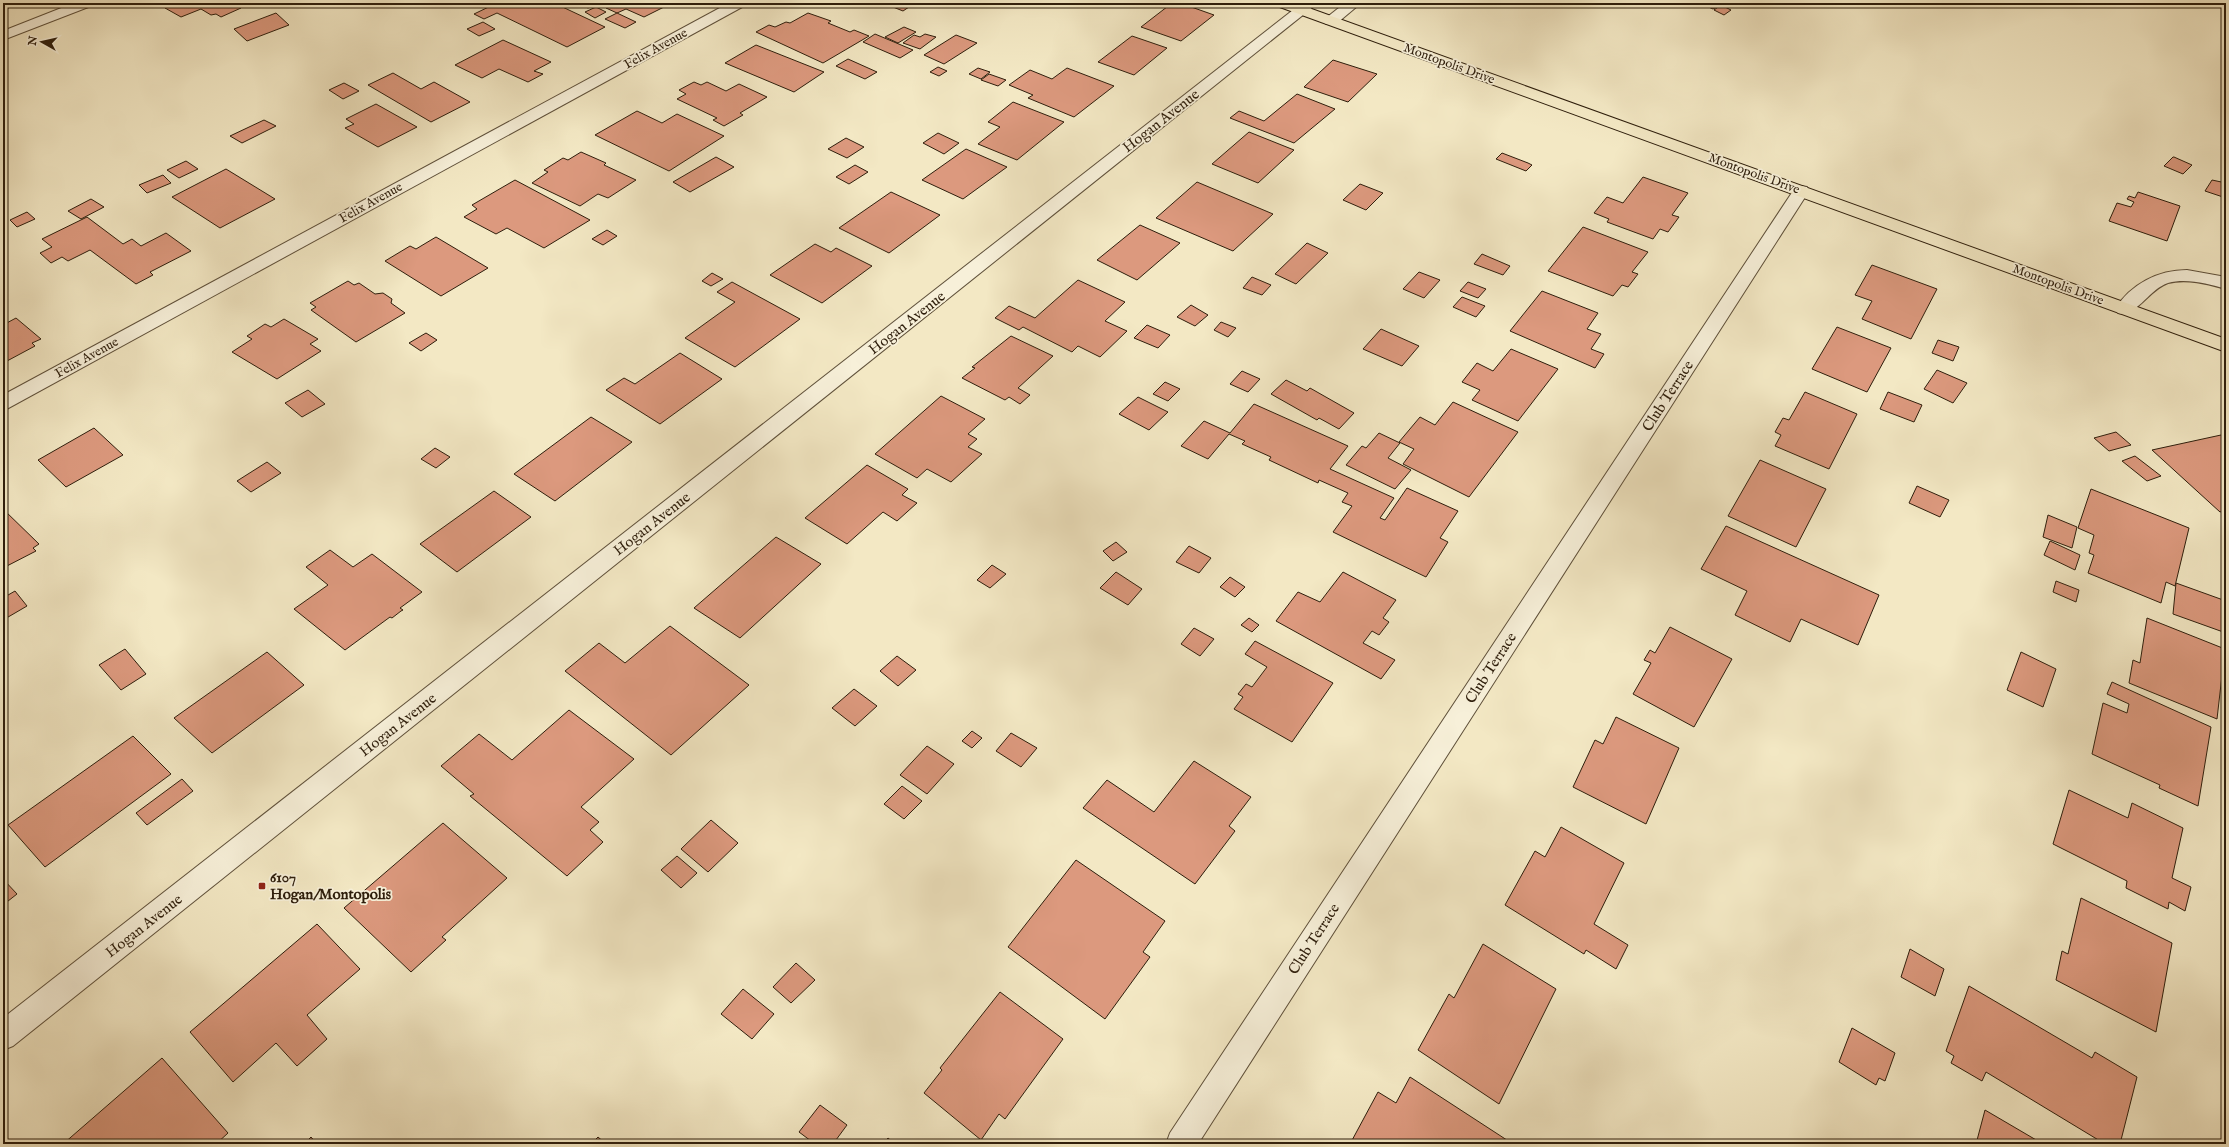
<svg xmlns="http://www.w3.org/2000/svg" width="2229" height="1147" font-family="'IM FELL English',serif">
<style>
.building{fill:#dc997e;stroke:#2e1e0c}
.lines{fill:none;stroke-linecap:round;stroke-linejoin:round}
.minor-casing{stroke:#5f503a;stroke-width:2}
.major-casing{stroke:#2e1e0c;stroke-width:2}
.minor{fill:#f7f0d9;fill-rule:evenodd}
.major{fill:#f3e8c4;fill-rule:evenodd}
.poi-dot{fill:#8f2418;stroke:#f7f0d9;stroke-width:1.5}
.labels{text-anchor:middle;dominant-baseline:central;stroke-width:3.5;stroke-linejoin:round;paint-order:stroke}
.far-street-label{font-size:13px;fill:#2e1e0c;stroke:#f7f0d9}
.street-label{font-size:15px;fill:#2e1e0c;stroke:#f7f0d9}
.poi-label{font-size:15px;font-weight:bold;fill:#2e1e0c;stroke:#f7f0d9;text-anchor:start}
</style>
<rect width="100%" height="100%" fill="#f3e8c4"/>
<filter id="stains"><feTurbulence type="fractalNoise" baseFrequency=".005" numOctaves="4"/><feColorMatrix values="0 0 0 0 .2 0 0 0 0 .09 0 0 0 0 .02 0 0 0 .5 -.17"/></filter>
<radialGradient id="worn" r=".72"><stop offset=".6" stop-color="#630" stop-opacity="0"/><stop offset="1" stop-color="#630" stop-opacity=".3"/></radialGradient>
<g class="building">
<polygon points="3,3 21,3 3,10"/>
<polygon points="177,3 239,3 235,5 241,8 221,17 216,14 211,15 201,9 181,17 165,8"/>
<polygon points="497,3 554,3 605,27 567,47 497,13 484,19 474,14"/>
<polygon points="577,3 599,3 588,8"/>
<polygon points="613,3 661,3 666,6 644,17 626,9 617,13 606,8"/>
<polygon points="883,3 915,3 903,11"/>
<polygon points="1172,3 1180,3 1214,15 1181,41 1141,27"/>
<polygon points="1709,3 1712,3 1719,6 1713,9 1704,5"/>
<polygon points="1721,5 1731,10 1724,15 1714,10"/>
<polygon points="596,7 606,12 595,18 585,12"/>
<polygon points="276,13 289,25 247,41 234,29"/>
<polygon points="617,13 636,22 625,28 605,19"/>
<polygon points="808,13 831,21 828,23 850,32 854,30 869,36 823,63 756,32 769,25 775,27 786,22 790,23"/>
<polygon points="483,22 495,29 479,36 467,29"/>
<polygon points="904,27 916,32 898,43 885,37"/>
<polygon points="875,34 913,50 900,58 863,42"/>
<polygon points="925,34 936,37 920,49 903,43 914,35 920,37"/>
<polygon points="956,35 977,43 944,64 924,55"/>
<polygon points="1132,36 1167,48 1134,75 1098,62"/>
<polygon points="503,40 551,62 534,71 543,74 528,82 499,69 482,78 455,65"/>
<polygon points="756,45 824,72 794,92 725,63"/>
<polygon points="848,59 877,72 865,79 836,66"/>
<polygon points="1333,60 1377,74 1348,102 1304,87"/>
<polygon points="938,67 947,71 939,76 930,72"/>
<polygon points="978,68 990,72 981,79 969,74"/>
<polygon points="1067,68 1114,86 1074,117 1028,98 1033,95 1009,85 1030,70 1052,79"/>
<polygon points="393,73 421,89 434,82 470,102 431,122 368,85"/>
<polygon points="989,74 1006,80 998,86 981,80"/>
<polygon points="694,82 701,85 707,82 726,91 739,84 767,97 740,113 743,115 724,126 713,120 717,118 677,99 686,94 679,90"/>
<polygon points="344,83 359,91 343,99 329,90"/>
<polygon points="1297,94 1335,109 1294,143 1230,118 1239,111 1264,121"/>
<polygon points="1013,102 1064,122 1017,160 978,144 1000,127 988,122"/>
<polygon points="376,104 417,127 378,147 345,128 354,124 346,119"/>
<polygon points="637,111 662,123 677,114 724,136 669,171 595,135"/>
<polygon points="264,120 276,126 242,143 230,136"/>
<polygon points="1249,132 1294,150 1258,183 1212,164"/>
<polygon points="938,133 959,143 944,154 923,143"/>
<polygon points="846,138 864,147 847,158 828,149"/>
<polygon points="966,149 1007,167 963,199 922,180"/>
<polygon points="581,152 606,163 604,165 636,180 608,198 598,194 580,206 532,183 548,172 544,170 563,158 568,160"/>
<polygon points="1502,153 1528,163 1532,165 1526,171 1496,159"/>
<polygon points="716,157 734,167 690,192 673,182"/>
<polygon points="2173,157 2174,157 2192,165 2183,174 2164,166"/>
<polygon points="186,161 198,169 179,178 167,170"/>
<polygon points="855,165 868,172 849,184 836,177"/>
<polygon points="226,169 275,199 220,228 172,197"/>
<polygon points="163,175 171,183 147,193 139,185"/>
<polygon points="1643,177 1688,193 1672,215 1679,217 1668,232 1660,229 1653,239 1607,222 1609,219 1594,213 1607,197 1623,203"/>
<polygon points="515,180 590,220 544,248 507,228 496,234 464,217 477,209 472,205"/>
<polygon points="2212,180 2226,183 2226,198 2205,191"/>
<polygon points="1197,182 1273,214 1233,251 1156,218"/>
<polygon points="1360,184 1383,193 1366,210 1343,200"/>
<polygon points="891,192 940,215 889,253 839,228"/>
<polygon points="2138,192 2180,206 2167,241 2109,221 2117,203 2131,207 2134,202 2127,199 2129,196 2135,198"/>
<polygon points="91,199 104,207 81,219 68,211"/>
<polygon points="27,212 35,219 17,227 10,220"/>
<polygon points="87,217 123,244 132,239 141,246 166,233 191,251 150,272 153,275 136,284 90,250 68,261 62,257 51,263 40,253 52,247 42,239"/>
<polygon points="1140,225 1180,243 1137,280 1097,260"/>
<polygon points="1583,227 1648,252 1632,272 1638,274 1628,287 1622,285 1613,296 1548,271"/>
<polygon points="607,230 617,236 603,245 592,239"/>
<polygon points="436,237 488,268 441,296 385,261 410,246 416,249"/>
<polygon points="1307,243 1328,253 1296,284 1275,274"/>
<polygon points="815,244 831,252 836,248 872,266 822,303 770,275"/>
<polygon points="1482,254 1510,266 1503,275 1474,264"/>
<polygon points="1872,265 1937,289 1911,339 1862,319 1872,301 1855,295"/>
<polygon points="1419,272 1440,280 1424,298 1403,289"/>
<polygon points="712,273 723,279 711,286 702,281"/>
<polygon points="1252,277 1271,285 1262,295 1243,288"/>
<polygon points="1078,280 1125,302 1105,321 1127,331 1100,357 1078,346 1072,352 1023,327 1019,330 995,318 1009,306 1035,318"/>
<polygon points="348,281 354,285 359,283 375,294 383,293 392,299 391,303 405,313 356,342 311,310 316,307 310,303"/>
<polygon points="732,282 800,319 735,367 685,338 735,302 717,292"/>
<polygon points="1468,282 1486,289 1478,298 1460,291"/>
<polygon points="1542,291 1598,313 1587,329 1601,334 1591,349 1604,354 1595,368 1510,331"/>
<polygon points="1462,297 1485,306 1476,317 1453,307"/>
<polygon points="1191,305 1208,315 1195,326 1177,317"/>
<polygon points="16,318 41,339 32,343 35,346 7,361 3,357 3,325"/>
<polygon points="284,319 318,339 310,344 321,351 277,379 232,352 252,339 247,336 265,324 271,327"/>
<polygon points="1221,322 1236,328 1228,337 1214,330"/>
<polygon points="1147,325 1170,335 1158,348 1134,338"/>
<polygon points="1837,327 1891,348 1867,392 1812,369"/>
<polygon points="1381,329 1419,346 1402,366 1363,349"/>
<polygon points="426,333 437,340 421,351 409,343"/>
<polygon points="1011,336 1053,356 1018,388 1030,395 1020,404 1009,397 1005,400 962,378 975,368 972,367"/>
<polygon points="1938,340 1959,347 1953,361 1932,353"/>
<polygon points="1511,349 1558,369 1518,421 1472,400 1480,390 1462,382 1477,363 1493,371"/>
<polygon points="680,353 722,379 660,424 606,390 624,378 635,384"/>
<polygon points="1937,370 1967,383 1953,403 1924,389"/>
<polygon points="1242,371 1260,379 1248,392 1230,384"/>
<polygon points="1286,380 1307,391 1310,388 1354,413 1339,429 1319,418 1317,420 1271,394"/>
<polygon points="1165,382 1180,389 1168,401 1153,394"/>
<polygon points="308,390 325,404 302,417 285,403"/>
<polygon points="1805,392 1857,414 1829,469 1775,446 1781,435 1775,432 1783,418 1789,420"/>
<polygon points="1888,392 1922,405 1914,422 1880,409"/>
<polygon points="941,396 985,419 968,434 977,439 968,447 982,454 951,482 927,469 917,478 875,454"/>
<polygon points="1138,397 1168,412 1149,430 1119,414"/>
<polygon points="1453,402 1518,432 1469,497 1403,464 1414,449 1399,442 1420,417 1435,425"/>
<polygon points="1254,404 1348,446 1330,469 1394,498 1380,518 1385,520 1407,488 1458,511 1440,538 1448,542 1426,577 1333,532 1352,506 1342,502 1348,493 1319,480 1318,483 1269,460 1271,457 1242,444 1245,441 1229,434 1208,459 1181,446 1204,421 1230,433"/>
<polygon points="591,417 632,442 555,501 514,474"/>
<polygon points="94,428 123,455 66,487 38,460"/>
<polygon points="2116,432 2131,445 2109,451 2094,438"/>
<polygon points="1379,433 1400,443 1388,458 1411,470 1395,489 1346,465 1362,446 1366,448"/>
<polygon points="2221,435 2226,439 2226,510 2220,512 2152,450"/>
<polygon points="435,448 450,457 436,468 421,459"/>
<polygon points="2135,456 2161,476 2147,481 2122,461"/>
<polygon points="1760,460 1826,489 1796,547 1728,516"/>
<polygon points="267,462 281,473 251,492 237,481"/>
<polygon points="867,465 908,489 902,495 917,503 897,521 883,512 847,544 805,518"/>
<polygon points="1917,486 1949,500 1940,517 1909,503"/>
<polygon points="2091,489 2189,528 2175,586 2166,582 2161,603 2088,573 2094,555 2089,553 2094,535 2078,528"/>
<polygon points="494,491 531,517 457,572 420,544"/>
<polygon points="3,509 39,544 33,548 36,551 3,568"/>
<polygon points="2048,515 2077,527 2072,548 2043,537"/>
<polygon points="1726,526 1879,595 1858,645 1801,619 1790,642 1735,615 1747,591 1701,569"/>
<polygon points="776,537 821,564 740,638 694,608"/>
<polygon points="2050,541 2080,555 2075,570 2044,555"/>
<polygon points="1116,542 1127,552 1113,561 1103,551"/>
<polygon points="1189,546 1211,558 1199,573 1176,562"/>
<polygon points="330,550 353,567 372,554 422,592 400,608 403,610 401,611 392,618 390,617 345,650 294,609 328,585 306,567"/>
<polygon points="992,565 1006,574 990,588 977,580"/>
<polygon points="1116,572 1142,589 1128,605 1100,588"/>
<polygon points="1343,572 1396,600 1383,618 1389,622 1379,635 1372,631 1363,643 1395,660 1381,679 1276,621 1298,592 1320,602"/>
<polygon points="1230,577 1245,587 1235,597 1220,587"/>
<polygon points="2056,581 2079,590 2076,602 2053,592"/>
<polygon points="2176,583 2226,601 2226,633 2173,614"/>
<polygon points="15,591 27,606 3,620 3,598"/>
<polygon points="1249,618 1259,625 1252,632 1241,625"/>
<polygon points="2147,618 2225,649 2217,719 2129,683 2133,660 2140,663"/>
<polygon points="670,626 749,685 671,755 565,671 599,643 625,663"/>
<polygon points="1670,627 1732,659 1694,727 1633,694 1651,663 1644,660 1650,650 1655,653"/>
<polygon points="1194,628 1214,639 1200,656 1181,644"/>
<polygon points="1255,641 1333,683 1292,742 1234,709 1243,697 1238,694 1246,684 1252,687 1267,667 1245,654"/>
<polygon points="125,649 146,674 121,690 99,665"/>
<polygon points="267,652 304,685 212,753 174,718"/>
<polygon points="2021,652 2056,669 2043,707 2007,690"/>
<polygon points="897,656 916,670 898,686 880,671"/>
<polygon points="2112,682 2211,727 2198,806 2159,788 2160,785 2092,754 2103,703 2127,713 2129,704 2107,694"/>
<polygon points="854,689 877,706 855,726 832,708"/>
<polygon points="569,710 634,759 581,807 599,822 590,830 603,842 567,876 470,796 474,794 441,766 479,734 512,760"/>
<polygon points="1616,717 1679,748 1646,824 1573,787 1595,740 1603,744"/>
<polygon points="972,731 982,738 972,748 962,741"/>
<polygon points="1011,733 1037,748 1021,767 996,751"/>
<polygon points="133,736 171,774 45,867 8,825"/>
<polygon points="927,746 954,764 927,794 900,775"/>
<polygon points="1194,761 1251,797 1229,826 1235,831 1195,884 1083,808 1107,780 1154,812"/>
<polygon points="182,779 193,791 147,825 136,813"/>
<polygon points="902,786 922,801 904,819 884,804"/>
<polygon points="2069,790 2128,818 2132,803 2183,828 2172,878 2191,887 2185,911 2169,902 2168,909 2126,888 2127,881 2053,844"/>
<polygon points="711,820 738,843 708,872 681,849"/>
<polygon points="443,823 507,878 442,937 446,940 411,972 344,908"/>
<polygon points="1561,827 1624,863 1594,924 1628,945 1616,969 1586,950 1584,954 1505,905 1535,851 1545,857"/>
<polygon points="677,856 697,873 681,888 661,870"/>
<polygon points="1076,860 1165,921 1143,952 1150,957 1105,1019 1008,947"/>
<polygon points="3,879 17,894 3,905"/>
<polygon points="2081,898 2172,943 2156,1032 2056,980 2062,951 2068,954"/>
<polygon points="317,924 360,969 307,1015 327,1039 297,1066 276,1043 233,1082 190,1032"/>
<polygon points="1483,944 1556,989 1499,1104 1418,1050 1449,994 1454,998"/>
<polygon points="1910,949 1944,969 1935,996 1901,977"/>
<polygon points="796,963 815,980 791,1003 773,987"/>
<polygon points="1969,986 2092,1058 2095,1052 2137,1077 2120,1144 2105,1144 1986,1072 1982,1081 1951,1063 1954,1056 1946,1051"/>
<polygon points="743,989 774,1014 752,1039 721,1014"/>
<polygon points="1000,992 1063,1039 1005,1119 999,1114 981,1140 924,1093 942,1070 940,1068"/>
<polygon points="1852,1028 1895,1053 1885,1081 1879,1078 1876,1085 1839,1062"/>
<polygon points="162,1058 228,1133 216,1144 63,1144"/>
<polygon points="1410,1077 1513,1144 1350,1144 1378,1092 1396,1103"/>
<polygon points="820,1105 847,1125 833,1144 815,1144 799,1132"/>
<polygon points="1985,1110 2043,1144 1976,1144"/>
<polygon points="311,1137 317,1144 304,1144"/>
<polygon points="598,1137 606,1144 591,1144"/>
<polygon points="888,1138 895,1144 882,1144"/>
</g>
<g class="lines">
<g class="minor-casing">
<g id="minor">
<polygon points="74,3 93,3 91,6 3,40 3,31"/>
<polygon points="729,3 746,3 744,6 3,411 3,395"/>
<polygon points="1302,3 1318,3 13,1046 3,1050 3,1018"/>
<polygon points="1345,3 1361,3 1336,24 1326,24 1324,21 1326,18"/>
<polygon points="1801,186 1807,187 1809,191 1198,1144 1166,1144 1170,1133 1793,191 1795,187"/>
<path d="M2187,270L2226,277V289C2208,284 2187,278 2168,283C2149,289 2136,318 2118,313L2115,309C2131,284 2158,270 2187,270Z"/>
</g>
</g>
<g class="major-casing">
<polygon id="major" points="1275,3 1295,3 2226,339 2226,352 1277,6"/>
</g>
<use href="#minor" class="minor"/>
<use href="#major" class="major"/>
</g>
<rect class="poi-dot" x="258" y="882" width="8" height="8" rx="2"/>
<g class="labels">
<g class="far-street-label">
<text transform="translate(656 49) rotate(-29)">Felix Avenue</text>
<text transform="translate(1449 64) rotate(20)">Montopolis Drive</text>
<text transform="translate(1754 174) rotate(20)">Montopolis Drive</text>
<text transform="translate(371 203) rotate(-29)">Felix Avenue</text>
<text transform="translate(2058 285) rotate(20)">Montopolis Drive</text>
<text transform="translate(87 358) rotate(-29)">Felix Avenue</text>
</g>
<g class="street-label">
<text transform="translate(1161 121) rotate(-38)">Hogan Avenue</text>
<text transform="translate(907 323) rotate(-38)">Hogan Avenue</text>
<text transform="translate(1668 396) rotate(-57)">Club Terrace</text>
<text transform="translate(652 524) rotate(-38)">Hogan Avenue</text>
<text transform="translate(1491 668) rotate(-57)">Club Terrace</text>
<text transform="translate(398 725) rotate(-38)">Hogan Avenue</text>
<text transform="translate(144 926) rotate(-38)">Hogan Avenue</text>
<text transform="translate(1314 939) rotate(-57)">Club Terrace</text>
</g>
<g class="poi-label">
<text x="270" y="877">6107<tspan x="270" dy="17">Hogan/Montopolis</tspan></text>
</g>
</g>
<rect width="2229" height="1147" fill="none" stroke="#f3e8c4" stroke-width="16"/>
<rect x="4" y="4" width="2221" height="1139" fill="none" stroke="#2e1e0c" stroke-width="2"/>
<rect x="8" y="8" width="2213" height="1131" fill="none" stroke="#2e1e0c"/>
<g transform="translate(42 42) rotate(278)" stroke="#f7f0d9" stroke-width="3" paint-order="stroke">
<path d="M0-3L7 15L0 10L-7 15Z" fill="#2e1e0c"/>
<text y="-6" font-size="11" font-weight="bold" text-anchor="middle" fill="#2e1e0c">N</text>
</g>
<rect width="100%" height="100%" filter="url(#stains)"/>
<rect width="100%" height="100%" fill="url(#worn)"/>
</svg>
